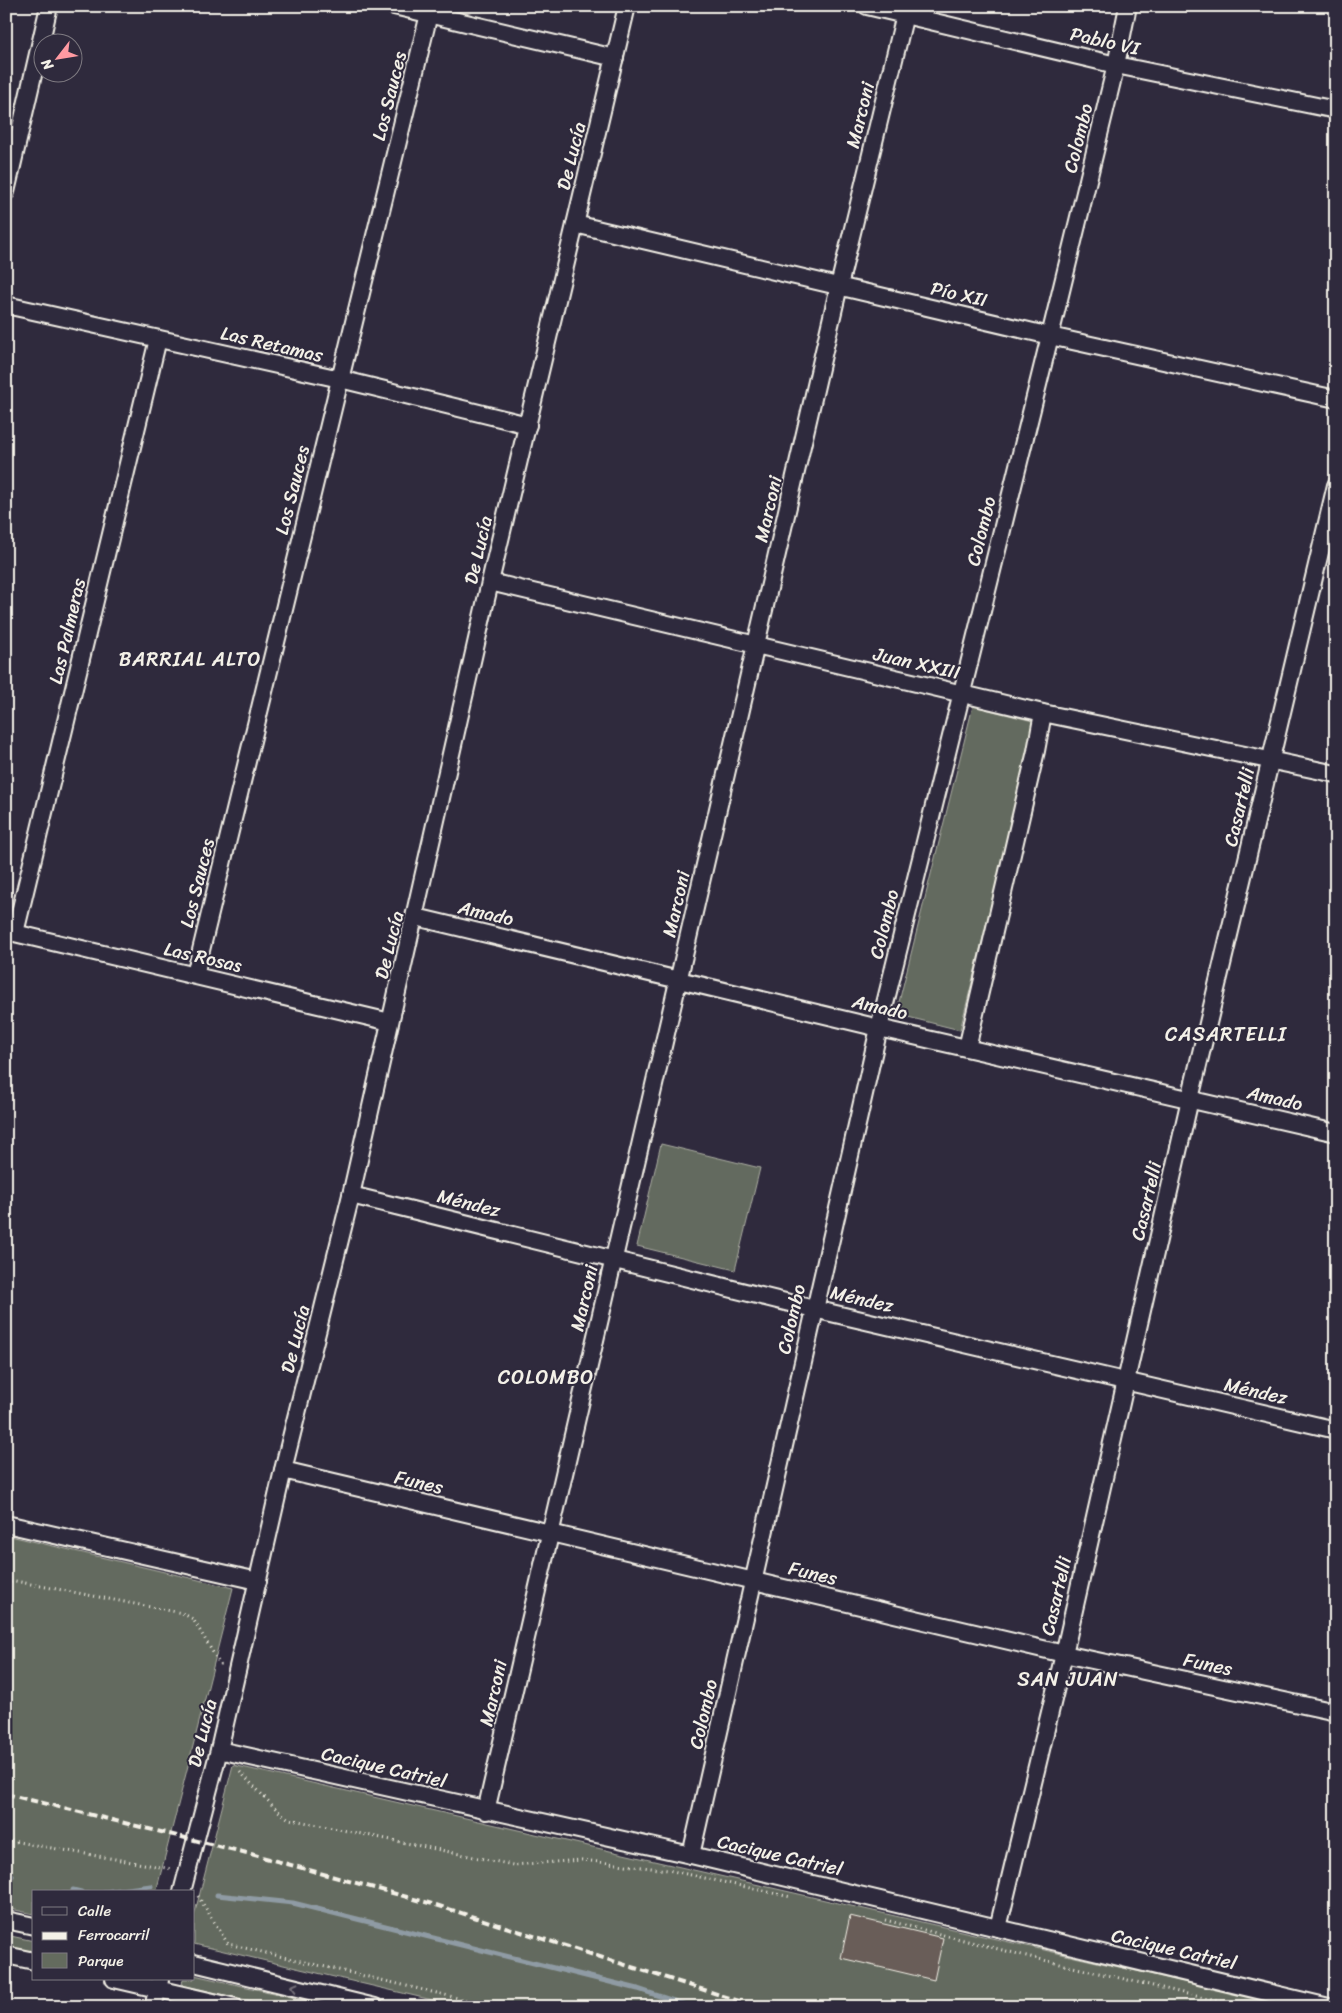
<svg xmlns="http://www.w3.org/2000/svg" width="1342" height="2013" font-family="Sriracha,sans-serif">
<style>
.green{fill:#646b5e;stroke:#acaea3}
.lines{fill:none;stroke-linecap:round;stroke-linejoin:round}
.stream{stroke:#8f9ba4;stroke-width:5}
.building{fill:#695d58;stroke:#f4f1e8}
.minor-casing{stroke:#f4f1e8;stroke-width:20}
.path{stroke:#f4f1e8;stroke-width:3;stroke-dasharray:1 4;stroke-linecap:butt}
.minor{stroke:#2f2a3d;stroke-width:16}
.rail{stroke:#f4f1e8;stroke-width:4;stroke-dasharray:8 4;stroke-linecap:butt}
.oneway{stroke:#747079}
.labels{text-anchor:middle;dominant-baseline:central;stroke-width:4;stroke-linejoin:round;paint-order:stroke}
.street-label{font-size:19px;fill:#f4f1e8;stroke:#2f2a3d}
.neighbourhood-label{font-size:20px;letter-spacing:1px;fill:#f4f1e8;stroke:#2f2a3d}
</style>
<rect width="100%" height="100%" fill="#2f2a3d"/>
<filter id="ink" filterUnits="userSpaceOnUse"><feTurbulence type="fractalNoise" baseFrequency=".02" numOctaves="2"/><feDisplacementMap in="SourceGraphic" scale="10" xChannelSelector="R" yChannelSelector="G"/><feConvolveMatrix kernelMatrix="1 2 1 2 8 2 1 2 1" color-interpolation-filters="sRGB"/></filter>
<g filter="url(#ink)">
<g class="green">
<polygon points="973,706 1037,722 960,1030 896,1014"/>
<polygon points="661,1144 760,1168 735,1270 637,1246"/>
<polygon points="6,1535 233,1588 156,1892 34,1892 34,1914 6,1908"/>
<polygon points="233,1765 1294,2007 462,2007 194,1944 194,1916"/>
<polygon points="6,1935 34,1941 34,1954 6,1947"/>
<polygon points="194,1975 335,2007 277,2007 182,1985 183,1979 194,1979"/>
</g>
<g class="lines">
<g class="stream">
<polyline points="6,1875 12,1876"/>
<polyline points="73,1890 81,1892"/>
<polyline points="104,1892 151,1886"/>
<polyline points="217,1895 293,1903 638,1989 692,2007"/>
</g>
</g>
<polygon class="building" points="850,1916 943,1938 934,1980 841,1958"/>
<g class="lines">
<g class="minor-casing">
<g id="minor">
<polyline points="394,6 615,58"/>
<polyline points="867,6 1116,65 1336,110"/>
<polyline points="6,192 49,6"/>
<polyline points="575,224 1050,336 1336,399"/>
<polyline points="6,305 340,379 528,425"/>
<polyline points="490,582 1043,713 1336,774"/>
<polyline points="416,917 879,1028 1336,1133"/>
<polyline points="6,931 390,1022"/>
<polyline points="15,933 158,339"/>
<polyline points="195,975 429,14"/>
<polyline points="967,1048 1036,751 1043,713"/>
<polyline points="351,1195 814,1309 1336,1430"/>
<polyline points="283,1470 1064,1654 1336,1712"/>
<polyline points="6,1524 258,1581"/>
<polyline points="219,1750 691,1855 1329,2007"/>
<polyline points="486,1811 839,286 907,6"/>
<polyline points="691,1855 879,1028 1050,336 1116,65 1128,6"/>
<polyline points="182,1892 219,1750 283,1470 351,1195 490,582 627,6"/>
<polyline points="6,1920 34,1926"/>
<polyline points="998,1928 1064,1654 1190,1099 1336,485"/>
<polyline points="6,1955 34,1961"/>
<polyline points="194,1963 375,2007"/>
<polyline points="114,1979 235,2007"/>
<polyline points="153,2007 160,1980"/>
</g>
</g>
<g class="path">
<polyline points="6,1584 15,1581 182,1613 193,1619 221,1666"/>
<polyline points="240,1772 277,1810 289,1819 513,1865 582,1860 668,1870 791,1897"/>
<polyline points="6,1840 172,1869"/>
<polyline points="198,1896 228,1944 496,2007"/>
<polyline points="885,1920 1022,1955 1221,2002 1251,2007"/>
</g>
<use href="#minor" class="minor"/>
<polyline class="rail" points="6,1794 251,1854 436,1905 758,2007"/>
</g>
<defs><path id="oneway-chevron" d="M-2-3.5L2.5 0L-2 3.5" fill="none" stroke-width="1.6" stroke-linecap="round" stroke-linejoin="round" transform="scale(1.25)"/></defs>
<use class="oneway" href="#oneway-chevron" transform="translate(294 1987) rotate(-166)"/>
</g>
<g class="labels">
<g class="street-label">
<text transform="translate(1105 41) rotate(13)">Pablo VI</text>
<text transform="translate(389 96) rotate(-76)">Los Sauces</text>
<text transform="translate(860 115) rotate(-76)">Marconi</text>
<text transform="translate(1078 138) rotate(-76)">Colombo</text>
<text transform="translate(571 156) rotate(-76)">De Lucía</text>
<text transform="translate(959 294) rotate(13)">Pío XII</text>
<text transform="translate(272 344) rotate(13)">Las Retamas</text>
<text transform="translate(292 490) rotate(-76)">Los Sauces</text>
<text transform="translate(768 509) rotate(-77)">Marconi</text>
<text transform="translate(981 531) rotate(-76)">Colombo</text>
<text transform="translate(478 550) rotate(-77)">De Lucía</text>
<text transform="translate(67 631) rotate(-77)">Las Palmeras</text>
<text transform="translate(917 663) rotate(13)">Juan XXIII</text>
<text transform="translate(1239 807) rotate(-77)">Casartelli</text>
<text transform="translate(197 883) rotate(-76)">Los Sauces</text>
<text transform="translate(676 904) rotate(-77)">Marconi</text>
<text transform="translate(486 913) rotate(13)">Amado</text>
<text transform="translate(884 924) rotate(-76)">Colombo</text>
<text transform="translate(389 945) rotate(-76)">De Lucía</text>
<text transform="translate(203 957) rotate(13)">Las Rosas</text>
<text transform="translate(880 1007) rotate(13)">Amado</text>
<text transform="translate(1275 1098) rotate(13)">Amado</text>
<text transform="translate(1146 1201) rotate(-77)">Casartelli</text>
<text transform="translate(469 1203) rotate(14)">Méndez</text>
<text transform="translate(584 1298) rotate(-77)">Marconi</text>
<text transform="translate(862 1299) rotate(13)">Méndez</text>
<text transform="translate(791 1319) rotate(-77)">Colombo</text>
<text transform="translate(295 1339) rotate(-76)">De Lucía</text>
<text transform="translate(1256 1391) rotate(13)">Méndez</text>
<text transform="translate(419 1482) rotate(13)">Funes</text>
<text transform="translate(813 1573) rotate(13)">Funes</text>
<text transform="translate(1056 1596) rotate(-77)">Casartelli</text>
<text transform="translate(1208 1664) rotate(12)">Funes</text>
<text transform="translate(493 1693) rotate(-77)">Marconi</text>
<text transform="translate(703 1714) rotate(-77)">Colombo</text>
<text transform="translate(202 1733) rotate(-76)">De Lucía</text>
<text transform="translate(384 1767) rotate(13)">Cacique Catriel</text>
<text transform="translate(780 1855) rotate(13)">Cacique Catriel</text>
<text transform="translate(1174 1949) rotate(13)">Cacique Catriel</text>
</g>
<g class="neighbourhood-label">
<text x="190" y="659">BARRIAL ALTO</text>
<text x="1226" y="1034">CASARTELLI</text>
<text x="546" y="1377">COLOMBO</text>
<text x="1068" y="1679">SAN JUAN</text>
</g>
</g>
<rect width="1342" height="2013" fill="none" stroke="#2f2a3d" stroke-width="25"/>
<rect x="12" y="12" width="1317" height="1988" fill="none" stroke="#f4f1e8" stroke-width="2" filter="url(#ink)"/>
<rect x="32" y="1890" width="162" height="90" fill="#2f2a3d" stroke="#7e7a81"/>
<rect x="42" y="1907" width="25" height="8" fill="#2f2a3d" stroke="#7e7a81"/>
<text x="78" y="1916" font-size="15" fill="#f4f1e8">Calle</text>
<rect x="42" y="1932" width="25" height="8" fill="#f4f1e8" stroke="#7e7a81"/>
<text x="78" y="1940" font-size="15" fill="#f4f1e8">Ferrocarril</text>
<rect x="42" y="1953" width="25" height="15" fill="#646b5e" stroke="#7e7a81"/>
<text x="78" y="1966" font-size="15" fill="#f4f1e8">Parque</text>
<g transform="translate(58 58) rotate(239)"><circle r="24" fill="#2f2a3d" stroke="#7e7a81"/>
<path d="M0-4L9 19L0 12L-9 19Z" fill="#ff9aa2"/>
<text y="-8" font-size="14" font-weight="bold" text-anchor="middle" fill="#f4f1e8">N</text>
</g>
</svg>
